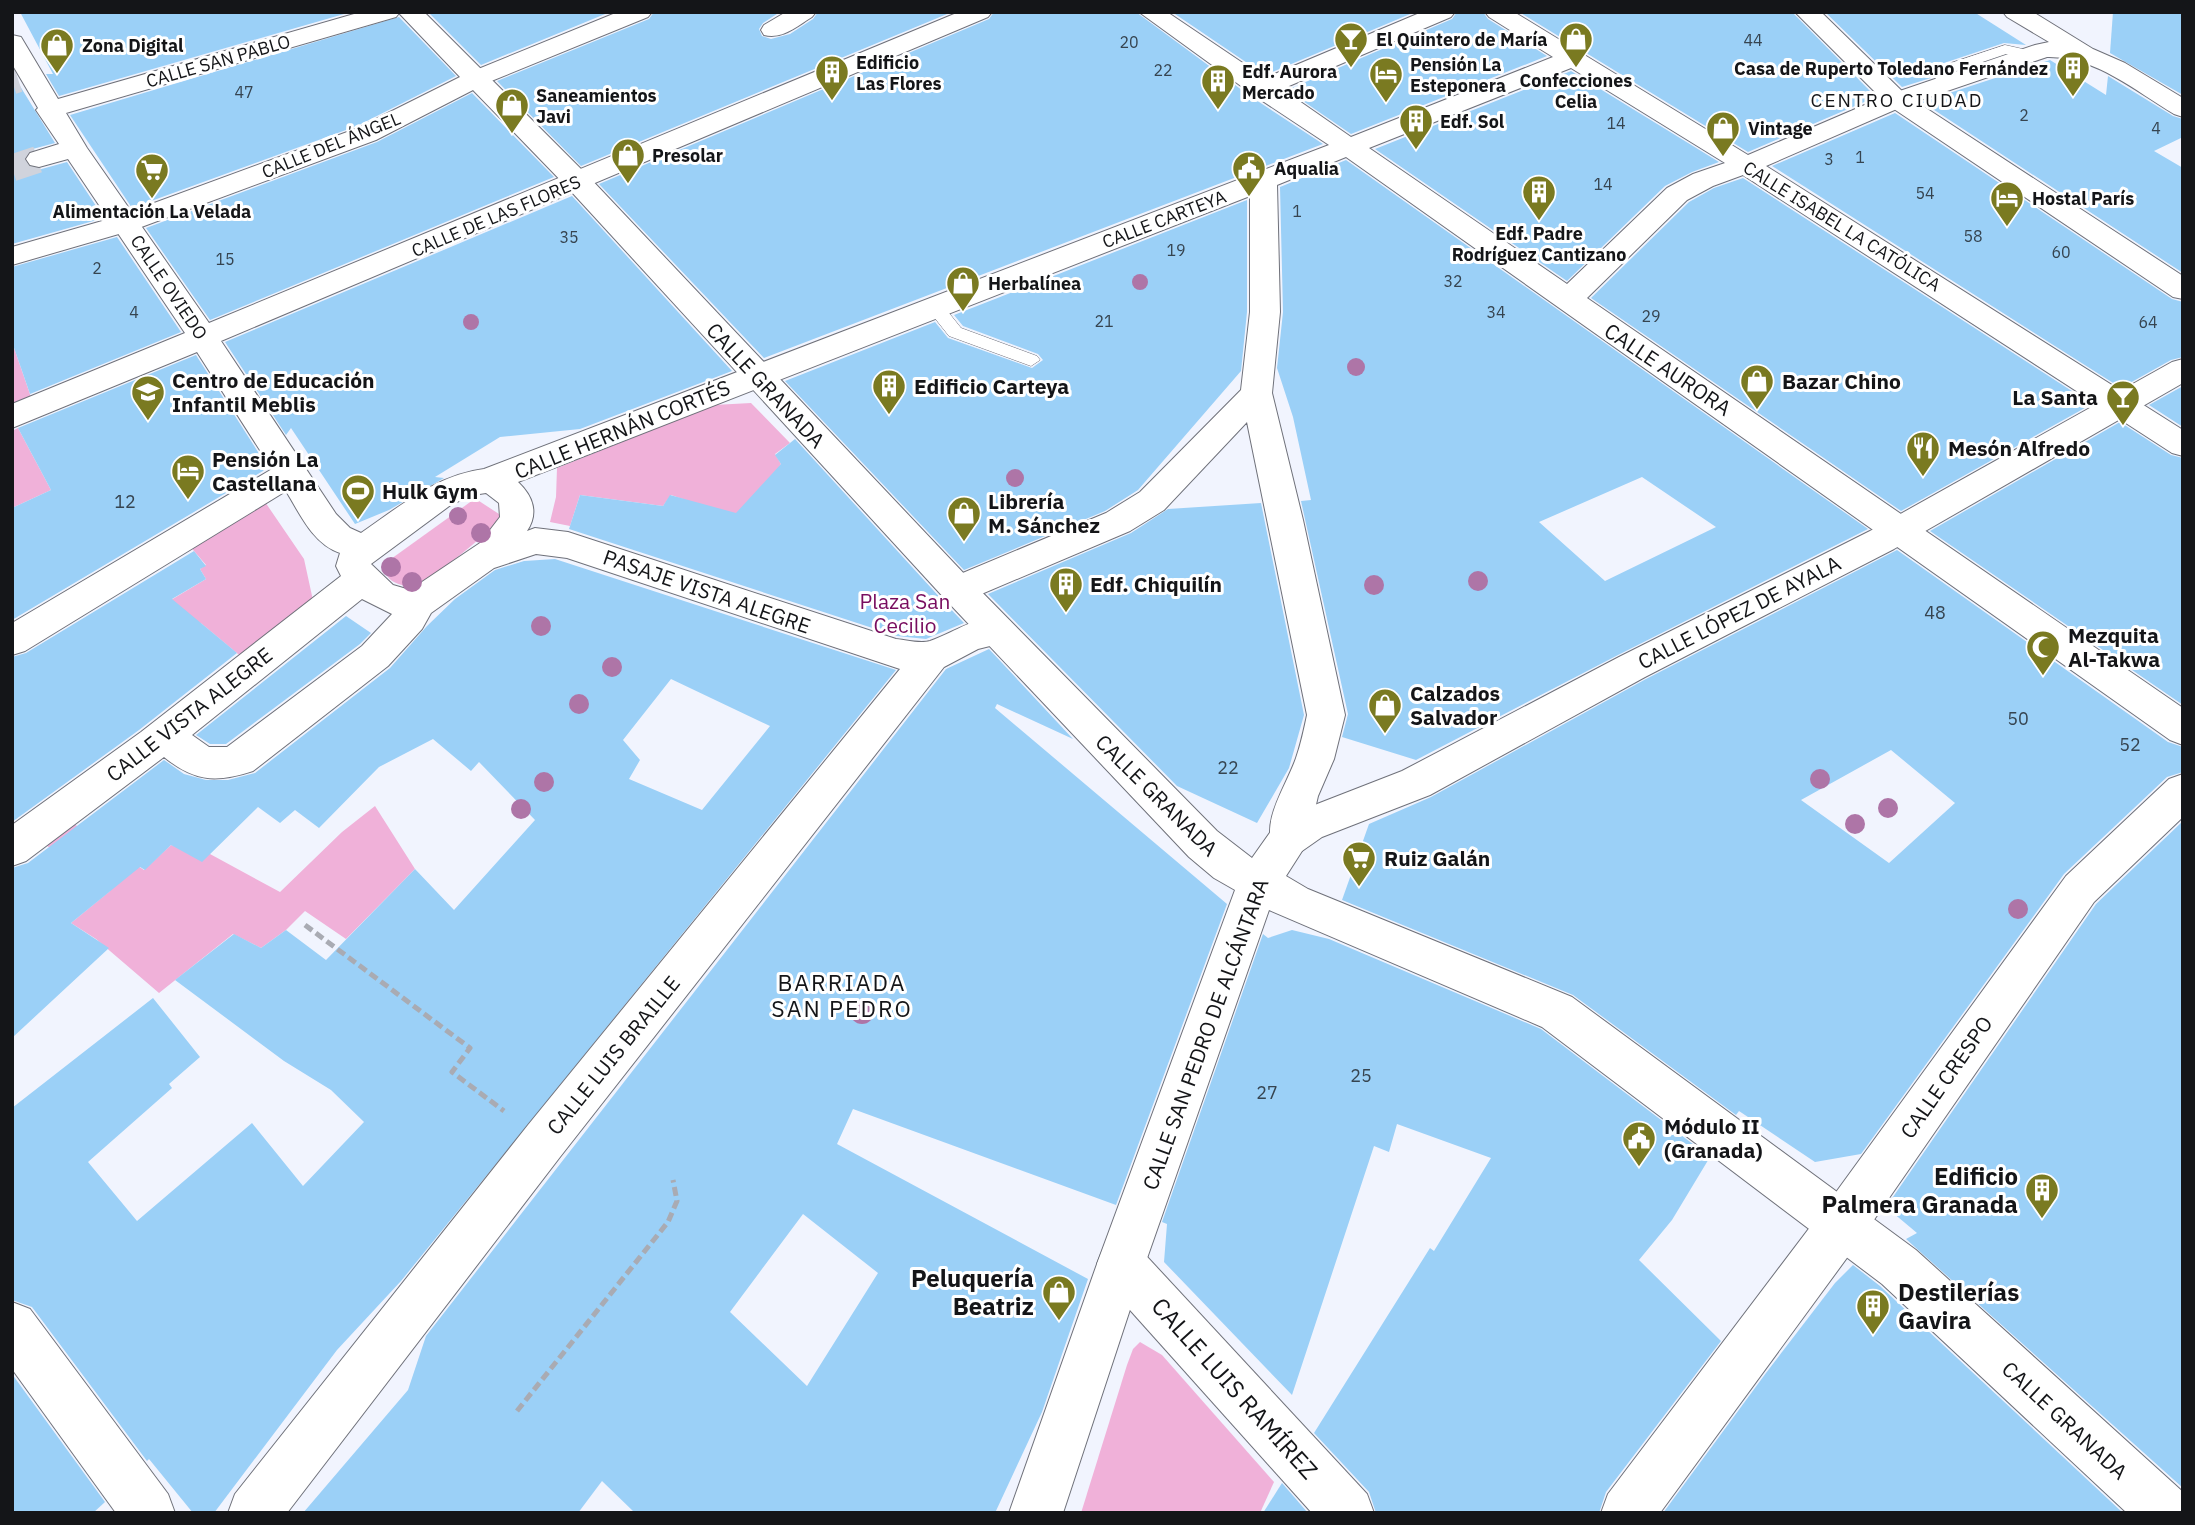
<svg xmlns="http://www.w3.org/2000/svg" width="2195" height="1525" font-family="'IBM Plex Sans',sans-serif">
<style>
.green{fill:#f0b1d9}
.building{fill:#9bd0f7;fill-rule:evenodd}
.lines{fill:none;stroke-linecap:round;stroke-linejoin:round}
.street-tunnel{stroke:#d0d3dc;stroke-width:27;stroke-dasharray:27 13;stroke-linecap:butt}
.lane-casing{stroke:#6f717a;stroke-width:1}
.street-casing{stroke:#6f717a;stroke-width:2}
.secondary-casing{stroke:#6f717a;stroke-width:2}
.path{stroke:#a9abb3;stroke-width:5;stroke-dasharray:9 4.5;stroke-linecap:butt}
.lane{fill:#fff;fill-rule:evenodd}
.street{fill:#fff;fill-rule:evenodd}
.secondary{fill:#fff;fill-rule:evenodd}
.tree{fill:#ae75a7}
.labels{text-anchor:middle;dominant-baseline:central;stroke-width:6;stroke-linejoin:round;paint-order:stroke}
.far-number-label{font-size:16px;fill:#364450}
.far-poi-label{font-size:18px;font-weight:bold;fill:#141518;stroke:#fff;text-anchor:start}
.far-street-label{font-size:18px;fill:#141518;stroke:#fff}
.number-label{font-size:18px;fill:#364450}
.far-neighbourhood-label{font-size:19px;letter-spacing:2px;fill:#141518;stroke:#fff}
.street-label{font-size:21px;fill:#141518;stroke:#fff}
.poi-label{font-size:21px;font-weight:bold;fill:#141518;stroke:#fff;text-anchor:start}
.park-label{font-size:21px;fill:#780d5f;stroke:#fff}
.neighbourhood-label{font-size:23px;letter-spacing:2px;fill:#141518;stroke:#fff}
.near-poi-label{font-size:24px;font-weight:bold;fill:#141518;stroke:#fff;text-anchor:end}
.near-street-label{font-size:24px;fill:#141518;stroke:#fff}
</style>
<rect width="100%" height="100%" fill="#f1f4fe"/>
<g class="green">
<polygon points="12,342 32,400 12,408"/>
<polygon points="751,403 790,443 775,454 781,464 744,520 671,495 663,506 580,495 570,526 550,522 556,497 557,468 714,405"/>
<polygon points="18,428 51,490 12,508 12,431"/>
<polygon points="263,499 304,559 314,605 244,659 202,624 166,603 206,579 200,569 206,565 188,544"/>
<path d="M473,500L479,501L499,514L501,518C486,535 435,578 414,585C407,587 400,585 394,582C387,578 384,572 384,564Z"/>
<polygon points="375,806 415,869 346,939 305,911 286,930 261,948 233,934 159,993 96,939 71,923 110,891 43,843 71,822 144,870 171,845 210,854 280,892 342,832"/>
<polygon points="1140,1342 1162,1355 1274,1482 1260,1513 1081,1513 1127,1365 1133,1349"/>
</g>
<g class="building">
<polygon points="20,12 351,12 59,96 46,74 53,74"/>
<polygon points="428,12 610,12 481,65"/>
<polygon points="654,12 780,12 763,23 759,29 762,36 771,39 790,34 813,19 818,12 952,12 581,166 497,81 649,19"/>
<polygon points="994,12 1136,12 1250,96 1323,144 764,358 599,184 989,19"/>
<polygon points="1172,12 1415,12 1265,75"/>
<polygon points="1457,12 1483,12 1488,19 1547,56 1351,134 1287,90 1452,19"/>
<polygon points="1519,12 1792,12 1876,97 1748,152"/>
<polygon points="1825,12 1974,12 2026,45 2004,43 1941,64 1934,77 1902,87"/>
<polygon points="2113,12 2183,12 2183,95 2110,53"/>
<polygon points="399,17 456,76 357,126 132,208 70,115"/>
<polygon points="2050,60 2106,95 2108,76 2173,116 2183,119 2183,137 2154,151 2183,168 2183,273 1922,102"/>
<polygon points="1571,71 1719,162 1692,172 1665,186 1567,281 1375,149"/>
<polygon points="12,73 55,143 29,150 24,160 29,168 38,170 67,162 104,218 12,244"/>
<polygon points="472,93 554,177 210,320 146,228 377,142"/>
<polygon points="1895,113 2172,299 2183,302 2183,357 2171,360 2121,388 1772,166"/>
<path d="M1346,160L1868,529L1618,655L1416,760L1342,737L1348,714L1301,501L1311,500L1293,417L1277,368L1283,312L1280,187ZM1642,477L1716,527L1605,581L1539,522Z"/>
<polygon points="1743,178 2092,404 1901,511 1591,298 1689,202 1714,188"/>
<polygon points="572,196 732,371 580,429 500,437 435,477 444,478 389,510 355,524 291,428 286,435 225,342"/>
<polygon points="1247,200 1247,312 1241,371 1138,490 1105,511 964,570 785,381 935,322 948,338 1032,368 1043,360 1038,354 963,326 954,315"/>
<polygon points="117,237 181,332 30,394 12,342 12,267"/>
<polygon points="196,355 267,466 263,471 12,620 12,508 51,490 18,428"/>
<polygon points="2183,386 2183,427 2149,405"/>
<polygon points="2120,422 2171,455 2183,458 2183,705 1930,531"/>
<polygon points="795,439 944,602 964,623 926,639 897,636 569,529 580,495 663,506 670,495 736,513 781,464 775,455"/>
<polygon points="1261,503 1304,715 1289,768 1257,823 1177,786 988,594 1131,533 1168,509"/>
<path d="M1897,550L2168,742L2183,747V772L2167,777L2064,874L1861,1154L1815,1162L1739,1111L1736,1115L1573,995L1342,900L1369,824L1431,797L1646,679ZM1891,750L1955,803L1889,863L1801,800Z"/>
<polygon points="194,551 206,566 200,569 206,579 172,599 237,653 139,730 12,822 12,657 26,653"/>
<path d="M555,559L896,670L401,1281L337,1350L214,1513H193L149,1459L147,1461L32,1307L12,1300V1108L153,998L200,1057L169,1084L172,1088L88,1162L137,1221L252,1123L303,1186L364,1122L331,1090L284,1061L175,980L234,934L261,948L286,930L326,960L415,869L454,910L535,820L479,762L471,771L433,739L379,767L319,828L295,810L280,823L258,807L202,862L171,845L145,870L140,867L71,923L109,948L12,1038V868L28,863L164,760L184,774L206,780H228L255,773L390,668L427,626L455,599L495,570L524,561ZM671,679L770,726L702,810L629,779L640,760L623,740Z"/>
<polygon points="346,616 371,633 360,644 226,744 210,744 196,735"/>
<path d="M989,649L1073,739L997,704L995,708L1227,904L1116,1205L853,1109L837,1144L1088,1279L1042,1412L995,1513H635L602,1481L578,1513H303L408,1390L426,1336L946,669ZM803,1214L878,1273L807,1386L730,1312Z"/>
<polygon points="2183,821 2183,1488 1906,1239 1917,1233 1886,1207 2096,904"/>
<polygon points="1292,930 1329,939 1541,1029 1710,1157 1672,1220 1639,1260 1721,1341 1606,1492 1599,1513 1376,1513 1369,1492 1314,1433 1430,1248 1434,1251 1491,1158 1397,1124 1389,1152 1374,1146 1292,1395 1164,1262 1167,1224 1162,1222 1263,934 1268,938"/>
<polygon points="1853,1265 1880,1286 2123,1513 1663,1513 1766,1373 1835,1283"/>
<polygon points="12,1374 105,1502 93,1513 12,1513"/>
<polygon points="1282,1483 1308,1513 1263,1513"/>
</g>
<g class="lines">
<g class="street-tunnel">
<polyline points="12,81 18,79"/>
<polyline points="12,168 39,159"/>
</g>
<g class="lane-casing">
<g id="lane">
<polygon points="2005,45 2036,52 2038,55 2031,59 2006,54 1953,72 1944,89 1934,89 1932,86 1942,66"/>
<polygon points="935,301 941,303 961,328 1037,356 1040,360 1031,366 949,336 926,307"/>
</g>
</g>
<g class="street-casing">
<g id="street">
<path d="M361,12H400L396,17L66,113L87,148L209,323L959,12H992L988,17L221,341L336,514L350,528L361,533C399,507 436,475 484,469L1329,145L1252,94L1139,12H1167L1265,78L1422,12H1455L1451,17L1282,89L1351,137L1553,57L1489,17L1485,12H1514L1748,155L1888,95L2035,45L2049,42L2007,17L2003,12H2033L2093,49L2125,63L2183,98V117L2174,114C2134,90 2095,56 2047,57L1906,105L1766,166L2183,430V456L2172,453L1743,175L1713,186L1687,200L1587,298L2183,708V745L2170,740L1346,157L1277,185L1280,312L1272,393L1303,520L1345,715L1334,759L1318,796L1308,839L1302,851L1288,857L1274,851C1260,821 1286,787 1296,758C1301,744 1304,729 1307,715L1247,422L1164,510L1130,531L958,604L946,600L940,590L946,580L1106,513L1140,492L1241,390L1250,312V196L518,482C533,496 539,513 527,531L535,528L568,532L896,639C906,640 920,644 930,641C957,632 980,611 1010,621L1015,631L1010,641L978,649L944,667L560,1157L287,1513H228L235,1494L528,1125L900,669L567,558L536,554L494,568L431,613L422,629L388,666L253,771C216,783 195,782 164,757L26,861L12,866V825L141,732L341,576L336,566L340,553C313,544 300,514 286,491L25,651L12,655V623L272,469L197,352L12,428V404L185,333L68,159L39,167L30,165L26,159L30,153L59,144L36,110L38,108L12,64V35L21,37L58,99ZM1571,68L1725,163L1693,174L1667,188L1567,284L1369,148ZM486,493L499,503L500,517L480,543L410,590L393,585L371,564L452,504L473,495ZM362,599L392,614L362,646L227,747H209L192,735Z"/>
<polygon points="618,12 652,12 648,17 484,84 475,87 466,84 462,79 466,74"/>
<path d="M786,12H816L812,17C797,26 782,40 764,35L761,30L764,25Z"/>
<polygon points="2183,774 2183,817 2094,902 1860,1240 1660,1513 1601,1513 1608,1494 1826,1206 2066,876 2169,779"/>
<polygon points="1121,1240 1138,1247 1367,1494 1374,1513 1312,1513 1104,1281 1097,1264 1104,1247"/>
<polygon points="12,1302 30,1309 168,1494 175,1513 116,1513 12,1369"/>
</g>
</g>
<g class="secondary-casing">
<g id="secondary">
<polygon points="398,12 424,12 588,176 970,580 1217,831 1252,858 1274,827 1294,813 1402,771 1619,657 1870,531 2172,362 2183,359 2183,383 1894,549 1645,677 1430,795 1322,837 1302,851 1286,876 1308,889 1572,997 1916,1250 2183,1492 2183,1513 2127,1513 1882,1284 1542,1027 1269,910 1145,1264 1063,1513 1009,1513 1097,1264 1235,890 1214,878 1189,857 946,600 568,188 473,90 376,140 136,229 12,265 12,247 116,217 358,128 460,77"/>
<polygon points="1795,12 1821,12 1906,95 2183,276 2183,299 2173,297 1888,105"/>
</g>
</g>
<g class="path">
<polyline points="305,925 470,1048 452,1072 504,1111"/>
<polyline points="517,1411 668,1222 677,1201 673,1180"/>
</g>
<use href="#lane" class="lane"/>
<use href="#street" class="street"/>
<use href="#secondary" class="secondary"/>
</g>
<g class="tree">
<circle cx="1140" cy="282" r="8"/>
<circle cx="471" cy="322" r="8"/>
<circle cx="1356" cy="367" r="9"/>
<circle cx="1015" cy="478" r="9"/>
<circle cx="458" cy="516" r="9"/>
<circle cx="481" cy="533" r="10"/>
<circle cx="391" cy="567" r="10"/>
<circle cx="1478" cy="581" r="10"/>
<circle cx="412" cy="582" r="10"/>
<circle cx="1374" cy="585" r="10"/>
<circle cx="541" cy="626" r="10"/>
<circle cx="612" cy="667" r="10"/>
<circle cx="579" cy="704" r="10"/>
<circle cx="1820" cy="779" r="10"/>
<circle cx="544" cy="782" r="10"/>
<circle cx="1888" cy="808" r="10"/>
<circle cx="521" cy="809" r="10"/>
<circle cx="1855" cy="824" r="10"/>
<circle cx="2018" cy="909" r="10"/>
<circle cx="862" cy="1012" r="12"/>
</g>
<defs>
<g id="bar-pin" transform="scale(1.75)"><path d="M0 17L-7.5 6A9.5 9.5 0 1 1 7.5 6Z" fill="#7a7a21" stroke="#fff"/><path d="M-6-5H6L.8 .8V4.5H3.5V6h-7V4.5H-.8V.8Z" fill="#fff"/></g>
<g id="shop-pin" transform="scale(1.75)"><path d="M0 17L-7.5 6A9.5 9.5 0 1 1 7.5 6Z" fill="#7a7a21" stroke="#fff"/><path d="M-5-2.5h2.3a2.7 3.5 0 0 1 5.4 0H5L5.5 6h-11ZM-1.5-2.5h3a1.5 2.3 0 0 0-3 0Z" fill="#fff"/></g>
<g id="building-pin" transform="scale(1.75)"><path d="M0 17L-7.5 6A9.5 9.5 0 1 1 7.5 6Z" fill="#7a7a21" stroke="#fff"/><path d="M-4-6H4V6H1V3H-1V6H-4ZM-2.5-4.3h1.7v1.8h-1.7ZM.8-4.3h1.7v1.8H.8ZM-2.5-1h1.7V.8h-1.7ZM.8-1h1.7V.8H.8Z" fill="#fff"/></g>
<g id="hotel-pin" transform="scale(1.75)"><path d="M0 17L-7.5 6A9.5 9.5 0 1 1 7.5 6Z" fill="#7a7a21" stroke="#fff"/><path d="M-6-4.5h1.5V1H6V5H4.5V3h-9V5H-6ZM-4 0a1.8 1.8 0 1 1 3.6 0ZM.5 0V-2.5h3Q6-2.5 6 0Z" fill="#fff"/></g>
<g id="civic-pin" transform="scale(1.75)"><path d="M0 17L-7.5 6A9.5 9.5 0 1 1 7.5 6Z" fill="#7a7a21" stroke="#fff"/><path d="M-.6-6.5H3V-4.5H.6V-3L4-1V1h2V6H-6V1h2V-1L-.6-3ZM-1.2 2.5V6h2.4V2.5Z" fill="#fff"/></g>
<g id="supermarket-pin" transform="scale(1.75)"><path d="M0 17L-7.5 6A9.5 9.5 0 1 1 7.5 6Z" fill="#7a7a21" stroke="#fff"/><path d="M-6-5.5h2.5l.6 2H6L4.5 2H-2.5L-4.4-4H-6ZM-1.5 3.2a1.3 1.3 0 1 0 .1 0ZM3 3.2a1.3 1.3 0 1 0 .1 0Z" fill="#fff"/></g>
<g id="school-pin" transform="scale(1.75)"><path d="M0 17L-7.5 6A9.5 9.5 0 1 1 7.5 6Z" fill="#7a7a21" stroke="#fff"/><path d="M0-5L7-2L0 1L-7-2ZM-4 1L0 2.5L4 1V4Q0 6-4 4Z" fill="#fff"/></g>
<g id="restaurant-pin" transform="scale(1.75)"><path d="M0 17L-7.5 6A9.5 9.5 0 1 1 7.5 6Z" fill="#7a7a21" stroke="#fff"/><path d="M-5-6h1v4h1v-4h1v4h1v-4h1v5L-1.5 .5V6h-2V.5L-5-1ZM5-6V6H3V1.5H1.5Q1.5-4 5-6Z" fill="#fff"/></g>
<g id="stadium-pin" transform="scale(1.75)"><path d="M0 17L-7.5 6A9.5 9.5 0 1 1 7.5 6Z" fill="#7a7a21" stroke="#fff"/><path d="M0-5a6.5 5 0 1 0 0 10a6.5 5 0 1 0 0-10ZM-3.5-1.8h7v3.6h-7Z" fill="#fff"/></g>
<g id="mosque-pin" transform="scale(1.75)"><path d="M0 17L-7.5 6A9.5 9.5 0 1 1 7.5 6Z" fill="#7a7a21" stroke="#fff"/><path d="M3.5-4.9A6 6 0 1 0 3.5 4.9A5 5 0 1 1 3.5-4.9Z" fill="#fff"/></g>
</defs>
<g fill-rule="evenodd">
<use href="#bar-pin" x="1351" y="39"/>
<use href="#shop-pin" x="1576" y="39"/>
<use href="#shop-pin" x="57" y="45"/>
<use href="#building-pin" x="2073" y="68"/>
<use href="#building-pin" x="832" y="72"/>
<use href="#hotel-pin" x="1386" y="74"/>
<use href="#building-pin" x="1218" y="81"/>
<use href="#shop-pin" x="512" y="105"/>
<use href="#building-pin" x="1416" y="121"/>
<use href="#shop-pin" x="1723" y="128"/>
<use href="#shop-pin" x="628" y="155"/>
<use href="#civic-pin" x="1249" y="168"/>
<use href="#supermarket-pin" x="152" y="170"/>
<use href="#building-pin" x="1539" y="192"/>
<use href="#hotel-pin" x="2007" y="198"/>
<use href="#shop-pin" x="963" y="283"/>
<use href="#shop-pin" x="1757" y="381"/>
<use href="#building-pin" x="889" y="386"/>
<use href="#school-pin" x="148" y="392"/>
<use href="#bar-pin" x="2123" y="397"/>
<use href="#restaurant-pin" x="1923" y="448"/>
<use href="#hotel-pin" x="188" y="471"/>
<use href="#stadium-pin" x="358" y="491"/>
<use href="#shop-pin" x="964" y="513"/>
<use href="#building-pin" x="1066" y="584"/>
<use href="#mosque-pin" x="2043" y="647"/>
<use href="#shop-pin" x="1385" y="705"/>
<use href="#supermarket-pin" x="1359" y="858"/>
<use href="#civic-pin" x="1639" y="1138"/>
<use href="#building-pin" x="2042" y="1190"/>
<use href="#shop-pin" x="1059" y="1292"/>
<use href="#building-pin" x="1873" y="1306"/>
</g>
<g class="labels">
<g class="far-number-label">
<text x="1753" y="40">44</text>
<text x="1129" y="42">20</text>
<text x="1163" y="70">22</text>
<text x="244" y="92">47</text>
<text x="2024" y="115">2</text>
<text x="1616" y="123">14</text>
<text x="2156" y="128">4</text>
<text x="1860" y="157">1</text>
<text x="1829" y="159">3</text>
<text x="1603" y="184">14</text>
<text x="1925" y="193">54</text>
<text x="1297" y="211">1</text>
<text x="1973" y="236">58</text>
<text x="569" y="237">35</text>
<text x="1176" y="250">19</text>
<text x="2061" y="252">60</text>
<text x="225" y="259">15</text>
<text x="97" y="268">2</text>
<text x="1453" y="281">32</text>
<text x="134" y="312">4</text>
<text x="1496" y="312">34</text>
<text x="1651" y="316">29</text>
<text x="1104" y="321">21</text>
<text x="2148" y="322">64</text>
</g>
<g class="far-poi-label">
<text x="1376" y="39">El Quintero de María</text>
<text x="82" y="45">Zona Digital</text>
<text x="856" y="62">Edificio<tspan x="856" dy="21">Las Flores</tspan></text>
<text x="1410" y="64">Pensión La<tspan x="1410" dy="21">Esteponera</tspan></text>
<text x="2048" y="68" text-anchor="end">Casa de Ruperto Toledano Fernández</text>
<text x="1242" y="71">Edf. Aurora<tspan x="1242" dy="21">Mercado</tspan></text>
<text x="1576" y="80" text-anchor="middle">Confecciones<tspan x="1576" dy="21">Celia</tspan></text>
<text x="536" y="95">Saneamientos<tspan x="536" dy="21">Javi</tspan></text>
<text x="1440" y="121">Edf. Sol</text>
<text x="1748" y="128">Vintage</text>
<text x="652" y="155">Presolar</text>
<text x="1274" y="168">Aqualia</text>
<text x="2032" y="198">Hostal París</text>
<text x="152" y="211" text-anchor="middle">Alimentación La Velada</text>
<text x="1539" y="233" text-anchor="middle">Edf. Padre<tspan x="1539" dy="21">Rodríguez Cantizano</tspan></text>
<text x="988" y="283">Herbalínea</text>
</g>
<g class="far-street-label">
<text transform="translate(218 61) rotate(-16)">CALLE SAN PABLO</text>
<text transform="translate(331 145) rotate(-22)">CALLE DEL ÁNGEL</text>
<text transform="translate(496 216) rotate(-23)">CALLE DE LAS FLORES</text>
<text transform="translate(1164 219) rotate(-21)">CALLE CARTEYA</text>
<text transform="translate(1842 226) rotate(32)">CALLE ISABEL LA CATÓLICA</text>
<text transform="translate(169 287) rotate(56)">CALLE OVIEDO</text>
</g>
<g class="number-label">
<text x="125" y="501">12</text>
<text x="1935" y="612">48</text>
<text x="2018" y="718">50</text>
<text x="2130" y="744">52</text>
<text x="1228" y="767">22</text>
<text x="1361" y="1075">25</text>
<text x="1267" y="1092">27</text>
</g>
<g class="far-neighbourhood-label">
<text x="1897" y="100">CENTRO CIUDAD</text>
</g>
<g class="street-label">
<text transform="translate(1668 369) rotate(34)">CALLE AURORA</text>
<text transform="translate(766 385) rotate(47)">CALLE GRANADA</text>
<text transform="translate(622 429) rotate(-22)">CALLE HERNÁN CORTÉS</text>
<text transform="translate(707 591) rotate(19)">PASAJE VISTA ALEGRE</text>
<text transform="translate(1739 612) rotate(-27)">CALLE LÓPEZ DE AYALA</text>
<text transform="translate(189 714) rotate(-38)">CALLE VISTA ALEGRE</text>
<text transform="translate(1157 795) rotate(45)">CALLE GRANADA</text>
<text transform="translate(1205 1034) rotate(-70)">CALLE SAN PEDRO DE ALCÁNTARA</text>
<text transform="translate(613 1055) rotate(-51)">CALLE LUIS BRAILLE</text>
<text transform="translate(1946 1077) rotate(-55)">CALLE CRESPO</text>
<text transform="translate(2065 1420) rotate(43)">CALLE GRANADA</text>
</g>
<g class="poi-label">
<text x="172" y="380">Centro de Educación<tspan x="172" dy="24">Infantil Meblis</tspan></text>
<text x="1782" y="381">Bazar Chino</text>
<text x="914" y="386">Edificio Carteya</text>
<text x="2098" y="397" text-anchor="end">La Santa</text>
<text x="1948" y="448">Mesón Alfredo</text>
<text x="212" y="459">Pensión La<tspan x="212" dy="24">Castellana</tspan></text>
<text x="382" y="491">Hulk Gym</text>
<text x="988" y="501">Librería<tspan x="988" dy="24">M. Sánchez</tspan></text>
<text x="1090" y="584">Edf. Chiquilín</text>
<text x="2068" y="635">Mezquita<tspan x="2068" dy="24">Al-Takwa</tspan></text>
<text x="1410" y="693">Calzados<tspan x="1410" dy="24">Salvador</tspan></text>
<text x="1384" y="858">Ruiz Galán</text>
<text x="1664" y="1126">Módulo II<tspan x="1664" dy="24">(Granada)</tspan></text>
</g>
<g class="park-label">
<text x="905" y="601">Plaza San<tspan x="905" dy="24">Cecilio</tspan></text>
</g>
<g class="neighbourhood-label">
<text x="842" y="982">BARRIADA<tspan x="842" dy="26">SAN PEDRO</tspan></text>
</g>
<g class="near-poi-label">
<text x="2018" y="1176">Edificio<tspan x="2018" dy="28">Palmera Granada</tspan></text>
<text x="1034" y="1278">Peluquería<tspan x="1034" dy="28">Beatriz</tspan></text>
<text x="1898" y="1292" text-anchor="start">Destilerías<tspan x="1898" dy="28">Gavira</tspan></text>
</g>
<g class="near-street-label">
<text transform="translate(1235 1388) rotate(48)">CALLE LUIS RAMÍREZ</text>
</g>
</g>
<rect width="2195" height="1525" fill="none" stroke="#141518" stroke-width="28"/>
</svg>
